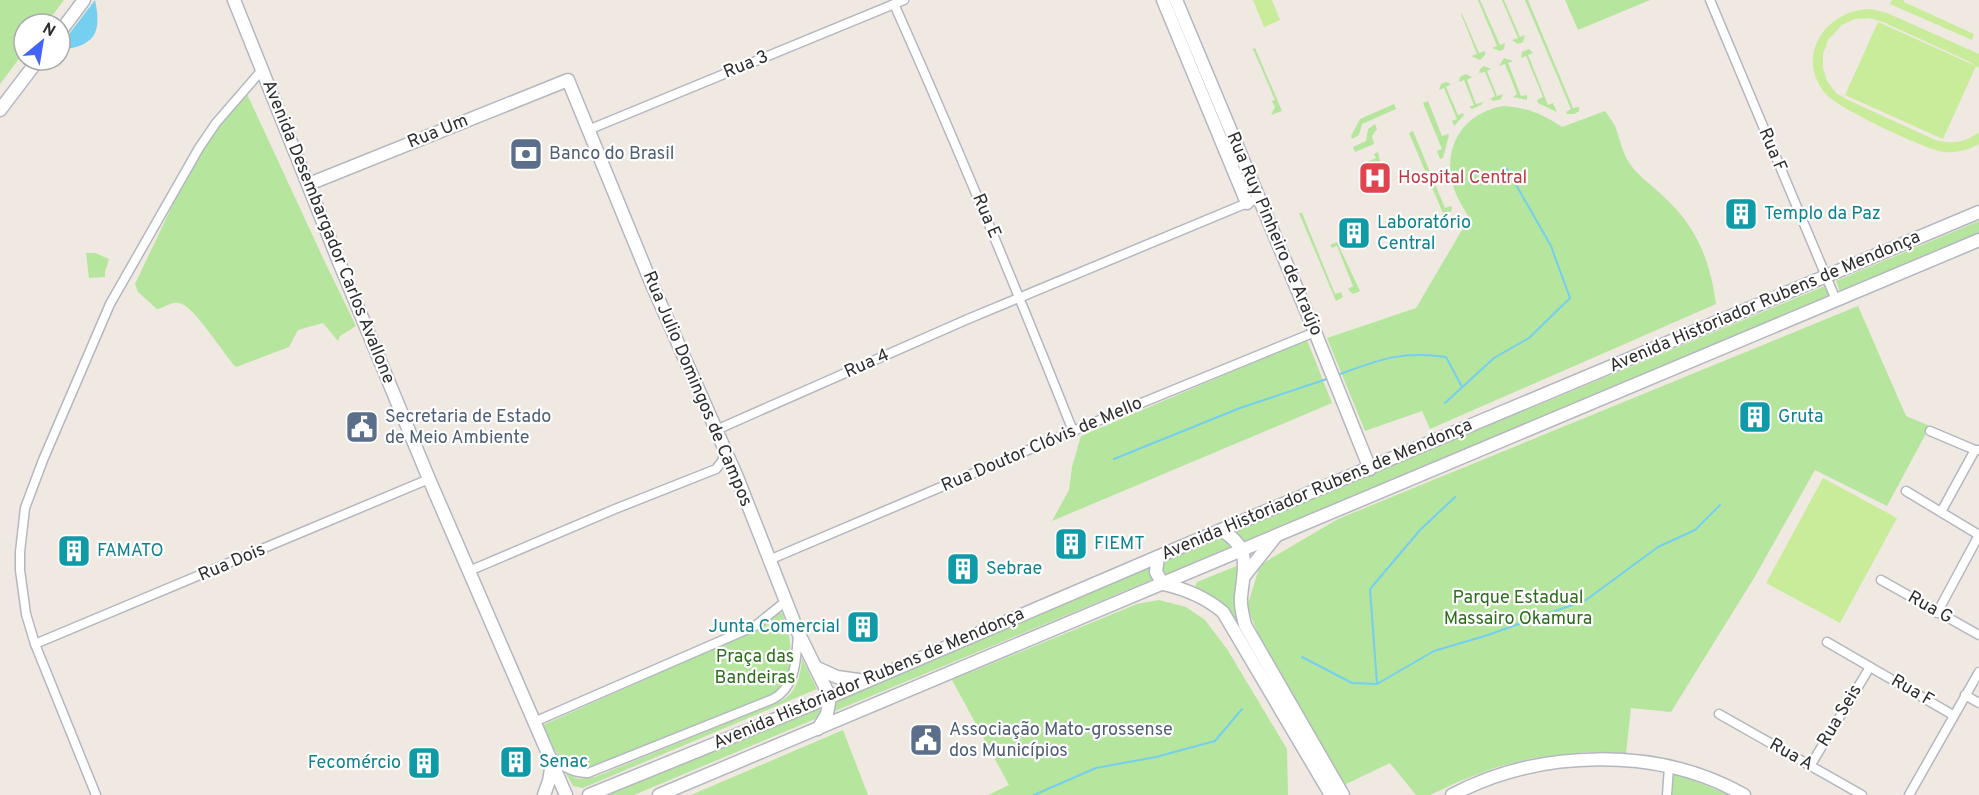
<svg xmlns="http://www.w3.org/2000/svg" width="1979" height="795" font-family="Overpass,sans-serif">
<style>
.green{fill:#b6e59e}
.pitch{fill:#c9ec9a}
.water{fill:#75cff0}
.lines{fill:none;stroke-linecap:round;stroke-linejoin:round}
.stream{stroke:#75cff0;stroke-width:2}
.street-casing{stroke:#b4b7c1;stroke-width:11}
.secondary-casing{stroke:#b4b7c1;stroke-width:15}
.street{stroke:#fff;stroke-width:8}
.secondary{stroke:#fff;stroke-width:12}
.labels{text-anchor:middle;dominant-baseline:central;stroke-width:4.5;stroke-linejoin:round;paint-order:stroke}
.street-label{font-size:18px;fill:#2e2e2e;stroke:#fff}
.service-label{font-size:18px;fill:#4e5e75;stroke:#fff;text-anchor:start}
.health-label{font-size:18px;fill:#be3a42;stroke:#fff;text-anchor:start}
.culture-label{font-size:18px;fill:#0d838f;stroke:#fff;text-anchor:start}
.park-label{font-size:18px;fill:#2c6e1b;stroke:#fff}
</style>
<rect width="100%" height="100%" fill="#efe9e1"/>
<g class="green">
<polygon points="0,0 64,0 46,24 24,24 24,52 0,84"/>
<polygon points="1478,0 1480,0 1500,45 1505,43 1504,49 1500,51 1492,48 1497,46"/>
<polygon points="1502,0 1504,0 1520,37 1525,35 1523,42 1518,44 1512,40 1518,38"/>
<polygon points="1525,0 1528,0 1573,108 1579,107 1579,111 1574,114 1567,114 1566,112 1571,109"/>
<polygon points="1565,0 1650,0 1578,30"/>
<polygon points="1461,14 1462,14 1479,53 1485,51 1485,55 1480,60 1471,56 1477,54"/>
<polygon points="1255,48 1282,111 1271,115 1275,107 1272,101 1275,100 1253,49"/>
<polygon points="1529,49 1533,53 1528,55 1548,105 1553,103 1557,112 1538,103 1537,100 1543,97 1526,56 1521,58 1522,52"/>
<polygon points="1504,58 1513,61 1508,63 1521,96 1527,95 1527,100 1513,97 1517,94 1505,64 1499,66"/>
<polygon points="1484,66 1491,69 1487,71 1497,96 1503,94 1501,99 1494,101 1490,99 1495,96 1485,72 1479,73 1480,69"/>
<polygon points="1466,74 1472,77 1467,80 1476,104 1483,102 1481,105 1472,109 1469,107 1474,105 1464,80 1459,82 1460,77"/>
<polygon points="1446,82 1451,84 1446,87 1458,115 1463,113 1464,115 1454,126 1452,121 1457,119 1444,88 1439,90 1441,84"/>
<path d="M247,94L323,258L356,326L340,336L338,341L323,323L298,330L289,347L236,367C223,354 194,305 179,303C171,301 165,308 157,309L138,292L135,284L194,160L211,133Z"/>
<polygon points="1428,101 1442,136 1448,134 1449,135 1443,158 1440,159 1437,151 1442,149 1423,103"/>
<polygon points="1394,104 1396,109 1362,124 1359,135 1352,139 1351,136 1360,119"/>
<path d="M1503,106C1526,107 1543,114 1562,127L1605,111C1608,115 1612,121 1615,126C1620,138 1622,153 1630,164C1639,177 1652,185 1663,196C1697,227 1710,260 1716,304L1430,429L1422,411L1365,431L1327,338L1416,308L1469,218C1464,208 1457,199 1454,188C1441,148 1463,113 1503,106Z"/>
<polygon points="1375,124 1377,129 1372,136 1374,144 1355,152 1353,147 1366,141 1368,129"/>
<polygon points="1413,131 1445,208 1451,206 1452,209 1442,227 1439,222 1445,218 1409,133"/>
<polygon points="1378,152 1380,162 1362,170 1360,165 1376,158 1374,154"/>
<polygon points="1299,213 1302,213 1335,294 1341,292 1343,297 1336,301"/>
<polygon points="1979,221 1979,234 1840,292 1836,281"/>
<polygon points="1337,242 1360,291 1353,294 1348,289 1353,286 1337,246 1332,248 1330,245"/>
<polygon points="86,253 95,253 109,259 105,272 105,277 89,278"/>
<polygon points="1825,286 1829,296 1242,543 1235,531"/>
<polygon points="1858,306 1906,416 1930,426 1887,506 1815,470 1754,578 1671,712 1631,708 1626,753 1587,752 1533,758 1497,767 1460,781 1430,795 1416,795 1390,763 1342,786 1261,641 1247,607 1260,565 1338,519"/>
<polygon points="1307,340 1332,403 1052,521 1069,490 1072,467 1081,436"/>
<polygon points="1223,536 1235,546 1160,577 1159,563"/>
<polygon points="1239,565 1237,594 1287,705 1223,605 1195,586 1197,582"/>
<polygon points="1150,566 1156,578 830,713 833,699"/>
<polygon points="1159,600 1186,607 1205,620 1227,649 1287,749 1288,795 988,795 1009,785 952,680 1137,604"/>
<path d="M779,612L782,613C793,639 795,669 779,693L587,770C561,766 551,748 543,725L756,630Z"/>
<path d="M802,658L817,689L583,788L573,786L565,772L578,779L595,777L783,700C797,691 801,674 802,658Z"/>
<polygon points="826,703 820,717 634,795 605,795"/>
<polygon points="843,730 868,795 691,795"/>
<polygon points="1673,772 1729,795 1671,795"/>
</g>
<g class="pitch">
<polygon points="1253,0 1272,0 1280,20 1264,27"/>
<polygon points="1892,0 1904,0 1904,2 1974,34 1972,40 1890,4"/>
<path d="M1871,9L1887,13L1979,54V68L1976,66L1943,139L1845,95L1878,22L1976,66L1968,61L1883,22L1869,18L1855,19L1842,25L1828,40L1823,54V68L1827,81L1836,93L1848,100L1933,139C1950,145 1965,143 1979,132V144C1968,150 1957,153 1944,152C1926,150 1837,108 1826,94C1794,56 1826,9 1871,9Z"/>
<polygon points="1823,478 1897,518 1840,623 1766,583"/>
</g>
<path class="water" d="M95,0C102,33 95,46 60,50V46Z"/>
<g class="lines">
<g class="stream">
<path d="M1340,374C1381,359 1401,351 1446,357L1462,387"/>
<polyline points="1445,403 1494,358 1529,338 1570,298 1551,246 1507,169"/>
<polyline points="1114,459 1240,408 1327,379"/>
<polyline points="1302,657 1352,683 1377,684 1370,589 1420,530 1455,497"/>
<polyline points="1377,684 1434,651 1488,635 1586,600 1658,547 1695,530 1720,505"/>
<polyline points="1034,795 1096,768 1156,757 1215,741 1242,709"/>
</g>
<g class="street-casing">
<g id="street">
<polyline points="1710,0 1836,300"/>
<path d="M894,4C957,145 1016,288 1073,431"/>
<polyline points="588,130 904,0"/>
<polyline points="716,430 968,319 1252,201"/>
<polyline points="1930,431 1975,450"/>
<polyline points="1906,491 1979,535"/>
<polyline points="1941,512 1975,450 1979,450"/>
<polyline points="769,560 1073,431 1315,332"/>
<polyline points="469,571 615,509 716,469 723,460 723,451"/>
<polyline points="1881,580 1979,635"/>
<polyline points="1937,613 1979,535"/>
<polyline points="1827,642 1953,715"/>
<polyline points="35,644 429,479"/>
<polyline points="1965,695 1979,703"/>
<polyline points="1719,714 1862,795"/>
<polyline points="534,722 755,626 786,601"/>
<path d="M552,757C562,767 573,773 588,773L773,699C797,686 796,658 798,634"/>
<polyline points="1810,766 1870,667"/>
<polyline points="96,795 35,644 26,614 20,570 20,552 25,508 43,460 110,304 199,148 216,123 262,70"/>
<polyline points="1667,795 1669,767"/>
<polyline points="1909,795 1979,672"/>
</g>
</g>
<g class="secondary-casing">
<g id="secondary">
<polyline points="234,0 339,262 429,479 566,795"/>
<polyline points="1163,0 1247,203"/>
<polyline points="1176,0 1315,332 1370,469"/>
<polyline points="60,32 84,0"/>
<polyline points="0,110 38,60"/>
<polyline points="309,184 568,80 650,280 737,477 798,632 830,697 827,714 818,729"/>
<path d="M1221,530C1252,548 1244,566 1241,597C1240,606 1243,616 1245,625L1343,795"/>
<path d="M1158,557L1156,572L1163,584C1186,589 1205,597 1223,612L1331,795"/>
<polyline points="1245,575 1276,536"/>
<polyline points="815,667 837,677 866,681"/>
<polyline points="544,795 549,781 552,763"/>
<polyline points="589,795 830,697 1176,549 1979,212"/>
<polyline points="659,795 1979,240"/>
<path d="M1452,795C1539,749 1658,746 1744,795"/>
</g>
</g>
<use href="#street" class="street"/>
<use href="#secondary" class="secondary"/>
</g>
<defs>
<g id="bank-square" transform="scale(1.725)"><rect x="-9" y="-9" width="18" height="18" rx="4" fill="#5c6f8a" stroke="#fff"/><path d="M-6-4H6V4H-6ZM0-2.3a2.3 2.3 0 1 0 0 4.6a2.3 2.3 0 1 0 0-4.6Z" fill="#fff"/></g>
<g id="hospital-square" transform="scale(1.725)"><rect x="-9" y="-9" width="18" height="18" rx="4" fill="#e0444e" stroke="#fff"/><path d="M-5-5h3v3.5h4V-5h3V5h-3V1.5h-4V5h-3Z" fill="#fff"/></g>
<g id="building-square" transform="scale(1.725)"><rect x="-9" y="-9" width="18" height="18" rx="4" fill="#0f9aa8" stroke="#fff"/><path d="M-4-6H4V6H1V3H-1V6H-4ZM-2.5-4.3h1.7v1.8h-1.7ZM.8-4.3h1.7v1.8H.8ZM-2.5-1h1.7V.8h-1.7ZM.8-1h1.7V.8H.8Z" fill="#fff"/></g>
<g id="civic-square" transform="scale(1.725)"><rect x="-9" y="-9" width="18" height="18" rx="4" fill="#5c6f8a" stroke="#fff"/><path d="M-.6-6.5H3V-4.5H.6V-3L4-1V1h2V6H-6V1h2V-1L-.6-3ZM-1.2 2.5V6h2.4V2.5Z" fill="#fff"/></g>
</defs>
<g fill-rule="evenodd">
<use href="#bank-square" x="526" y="154"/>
<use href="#hospital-square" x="1375" y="178"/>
<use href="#building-square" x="1741" y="214"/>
<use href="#building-square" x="1354" y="233"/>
<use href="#building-square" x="1755" y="417"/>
<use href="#civic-square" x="362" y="427"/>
<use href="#building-square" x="1071" y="544"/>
<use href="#building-square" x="74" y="551"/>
<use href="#building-square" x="963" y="569"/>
<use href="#building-square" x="863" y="627"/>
<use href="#civic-square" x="926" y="740"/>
<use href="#building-square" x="516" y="762"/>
<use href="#building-square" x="424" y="763"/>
</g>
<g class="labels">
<g class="street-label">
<text transform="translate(746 65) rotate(-22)">Rua 3</text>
<text transform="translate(438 132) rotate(-22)">Rua Um</text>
<text transform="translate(1772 150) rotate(67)">Rua F</text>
<text transform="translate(986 216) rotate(67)">Rua E</text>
<text transform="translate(328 232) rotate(68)">Avenida Desembargador Carlos Avallone</text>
<text transform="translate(1274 234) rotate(67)">Rua Ruy Pinheiro de Araújo</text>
<text transform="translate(1765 302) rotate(-23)">Avenida Historiador Rubens de Mendonça</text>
<text transform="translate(867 364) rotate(-24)">Rua 4</text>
<text transform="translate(697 389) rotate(67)">Rua Julio Domingos de Campos</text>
<text transform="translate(1042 445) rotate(-23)">Rua Doutor Clóvis de Mello</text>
<text transform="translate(1317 490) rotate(-23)">Avenida Historiador Rubens de Mendonça</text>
<text transform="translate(232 563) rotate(-23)">Rua Dois</text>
<text transform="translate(1930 608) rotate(29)">Rua G</text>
<text transform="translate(869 679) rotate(-23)">Avenida Historiador Rubens de Mendonça</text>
<text transform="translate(1912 691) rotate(30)">Rua F</text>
<text transform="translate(1840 716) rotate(-59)">Rua Seis</text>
<text transform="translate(1791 755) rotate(29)">Rua A</text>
</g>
<g class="service-label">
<text x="549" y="154">Banco do Brasil</text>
<text x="385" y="417">Secretaria de Estado<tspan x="385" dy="21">de Meio Ambiente</tspan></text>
<text x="949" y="730">Associação Mato-grossense<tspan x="949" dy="21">dos Municípios</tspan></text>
</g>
<g class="health-label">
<text x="1398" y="178">Hospital Central</text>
</g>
<g class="culture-label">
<text x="1764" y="214">Templo da Paz</text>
<text x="1377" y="223">Laboratório<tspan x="1377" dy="21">Central</tspan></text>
<text x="1778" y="417">Gruta</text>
<text x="1094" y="544">FIEMT</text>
<text x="97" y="551">FAMATO</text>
<text x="986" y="569">Sebrae</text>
<text x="840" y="627" text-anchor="end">Junta Comercial</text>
<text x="539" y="762">Senac</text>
<text x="401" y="763" text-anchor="end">Fecomércio</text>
</g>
<g class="park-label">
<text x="1518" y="598">Parque Estadual<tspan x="1518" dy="21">Massairo Okamura</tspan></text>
<text x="755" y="657">Praça das<tspan x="755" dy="21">Bandeiras</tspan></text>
</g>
</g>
<g transform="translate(42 42) rotate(30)"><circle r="28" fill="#ffffff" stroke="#ababab" stroke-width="1.5"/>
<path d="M0-4.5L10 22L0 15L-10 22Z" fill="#4264fb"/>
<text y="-9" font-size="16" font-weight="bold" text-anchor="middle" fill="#2e2e2e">N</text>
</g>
</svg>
